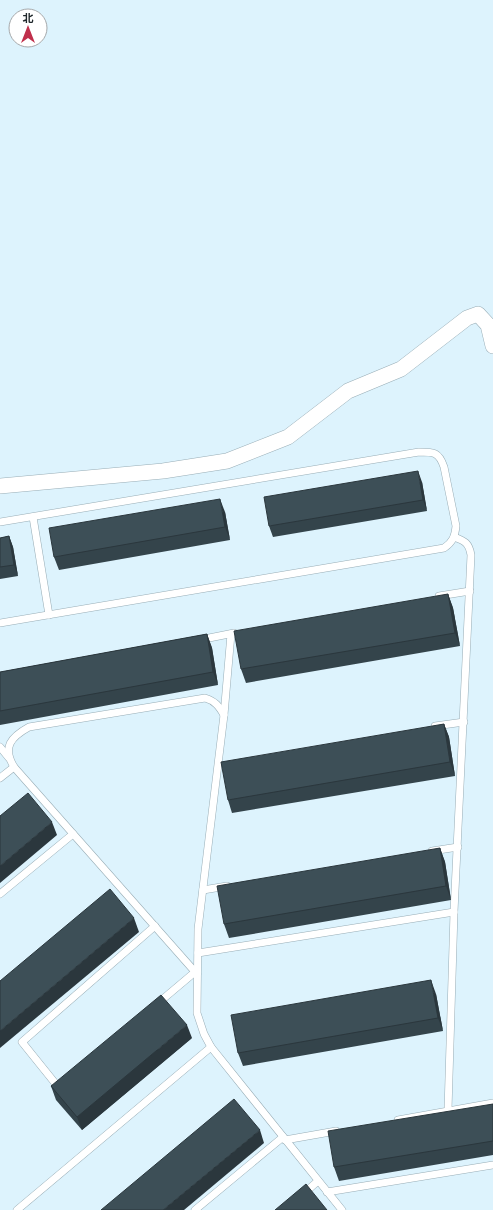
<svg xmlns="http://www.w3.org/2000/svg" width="493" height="1210" font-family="'Noto Serif','Noto Sans SC',serif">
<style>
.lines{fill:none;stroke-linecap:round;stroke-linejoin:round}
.lane-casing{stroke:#98adb6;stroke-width:8}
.street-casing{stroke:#98adb6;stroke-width:16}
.lane{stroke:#fff;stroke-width:7}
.street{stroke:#fff;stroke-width:15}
.wall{fill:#34444b}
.shaded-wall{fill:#2b373d}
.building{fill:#3d4f57;stroke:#2b373d}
</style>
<rect width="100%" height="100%" fill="#ddf3fd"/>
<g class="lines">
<g class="lane-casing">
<g id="lane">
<polyline points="33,517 49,615"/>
<path d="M0,522L419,452C434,452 439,452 444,467L456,526C455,536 453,542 444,548L0,623"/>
<polyline points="439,596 470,591"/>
<polyline points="231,634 224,715 198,929 197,1013 204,1034 211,1047 342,1210"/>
<polyline points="199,640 234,633"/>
<polyline points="435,726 464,722"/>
<polyline points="0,747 9,758"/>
<polyline points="0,778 14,767"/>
<polyline points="432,851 458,847"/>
<polyline points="203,890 227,886"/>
<polyline points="0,894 73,834"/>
<polyline points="198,953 454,912"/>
<path d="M197,974L14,767C2,747 11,737 29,727L205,698C215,701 219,706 224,715"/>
<polyline points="157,1004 195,972"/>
<polyline points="61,1086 59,1088 22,1042 155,926"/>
<path d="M448,1110L454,912L471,555C469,543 465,541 454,537"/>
<polyline points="398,1120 493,1103"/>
<polyline points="285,1140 336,1131"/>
<polyline points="327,1192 493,1165"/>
<polyline points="302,1195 318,1181"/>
<polyline points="17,1210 211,1047"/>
<polyline points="195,1210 283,1137"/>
</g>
</g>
<g class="street-casing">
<polyline id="street" points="0,486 163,471 227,461 288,437 348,391 401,369 467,318 478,314 488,325 493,346"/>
</g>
<use href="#lane" class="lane"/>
<use href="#street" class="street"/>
</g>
<g class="wall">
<polygon points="422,482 427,511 273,537 269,526"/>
<polygon points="225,512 230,540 59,570 54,557"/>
<polygon points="9,536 13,547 18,576 0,579 0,538"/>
<polygon points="448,594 453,608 460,646 246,683 241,669"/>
<polygon points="207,634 212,648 218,685 0,725 0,672"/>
<polygon points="444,724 449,737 455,776 232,813 228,800"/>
<polygon points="440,848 445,862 451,900 229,938 224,924"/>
<polygon points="436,994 443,1031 243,1066 238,1053"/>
<polygon points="192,1038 82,1130 56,1100 51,1086"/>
<polygon points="493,1104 493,1155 339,1181 334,1167"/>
</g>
<g class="shaded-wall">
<polygon points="418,471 422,482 427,511 423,500"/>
<polygon points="220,499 225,512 230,540 225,527"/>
<polygon points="9,536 13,547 18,576 14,565"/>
<polygon points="448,594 453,608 460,646 455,633"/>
<polygon points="207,634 212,648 218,685 213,672"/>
<polygon points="444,724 449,737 455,776 450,762"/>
<polygon points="52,822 57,835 0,883 0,866"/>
<polygon points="440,848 445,862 451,900 446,886"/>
<polygon points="134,918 139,932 0,1048 0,1031"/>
<polygon points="431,980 436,994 443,1031 438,1018"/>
<polygon points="187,1025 192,1038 82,1130 77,1117"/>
<polygon points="260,1130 264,1143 184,1210 163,1210"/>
</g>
<g class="building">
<polygon points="418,471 423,500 269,526 264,497"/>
<polygon points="220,499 225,527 54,557 49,528"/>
<polygon points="9,536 14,565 0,567 0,538"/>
<polygon points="448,594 455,633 241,669 234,631"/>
<polygon points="207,634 213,672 0,711 0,672"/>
<polygon points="444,724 450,762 228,800 221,762"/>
<polygon points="28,793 52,822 0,866 0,816"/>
<polygon points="440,848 446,886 224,924 217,886"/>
<polygon points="110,889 134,918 0,1031 0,981"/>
<polygon points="431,980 438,1018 238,1053 231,1015"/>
<polygon points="161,995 187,1025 77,1117 51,1086"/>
<polygon points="234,1099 260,1130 163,1210 101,1210"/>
<polygon points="493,1104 493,1141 334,1167 328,1131"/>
<polygon points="306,1184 327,1210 275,1210"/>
</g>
<g transform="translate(28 28)"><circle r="19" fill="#ffffff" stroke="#a6a9ab"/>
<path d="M0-3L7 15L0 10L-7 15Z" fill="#c02f4b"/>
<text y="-6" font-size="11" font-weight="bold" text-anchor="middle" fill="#20282c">北</text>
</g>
</svg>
